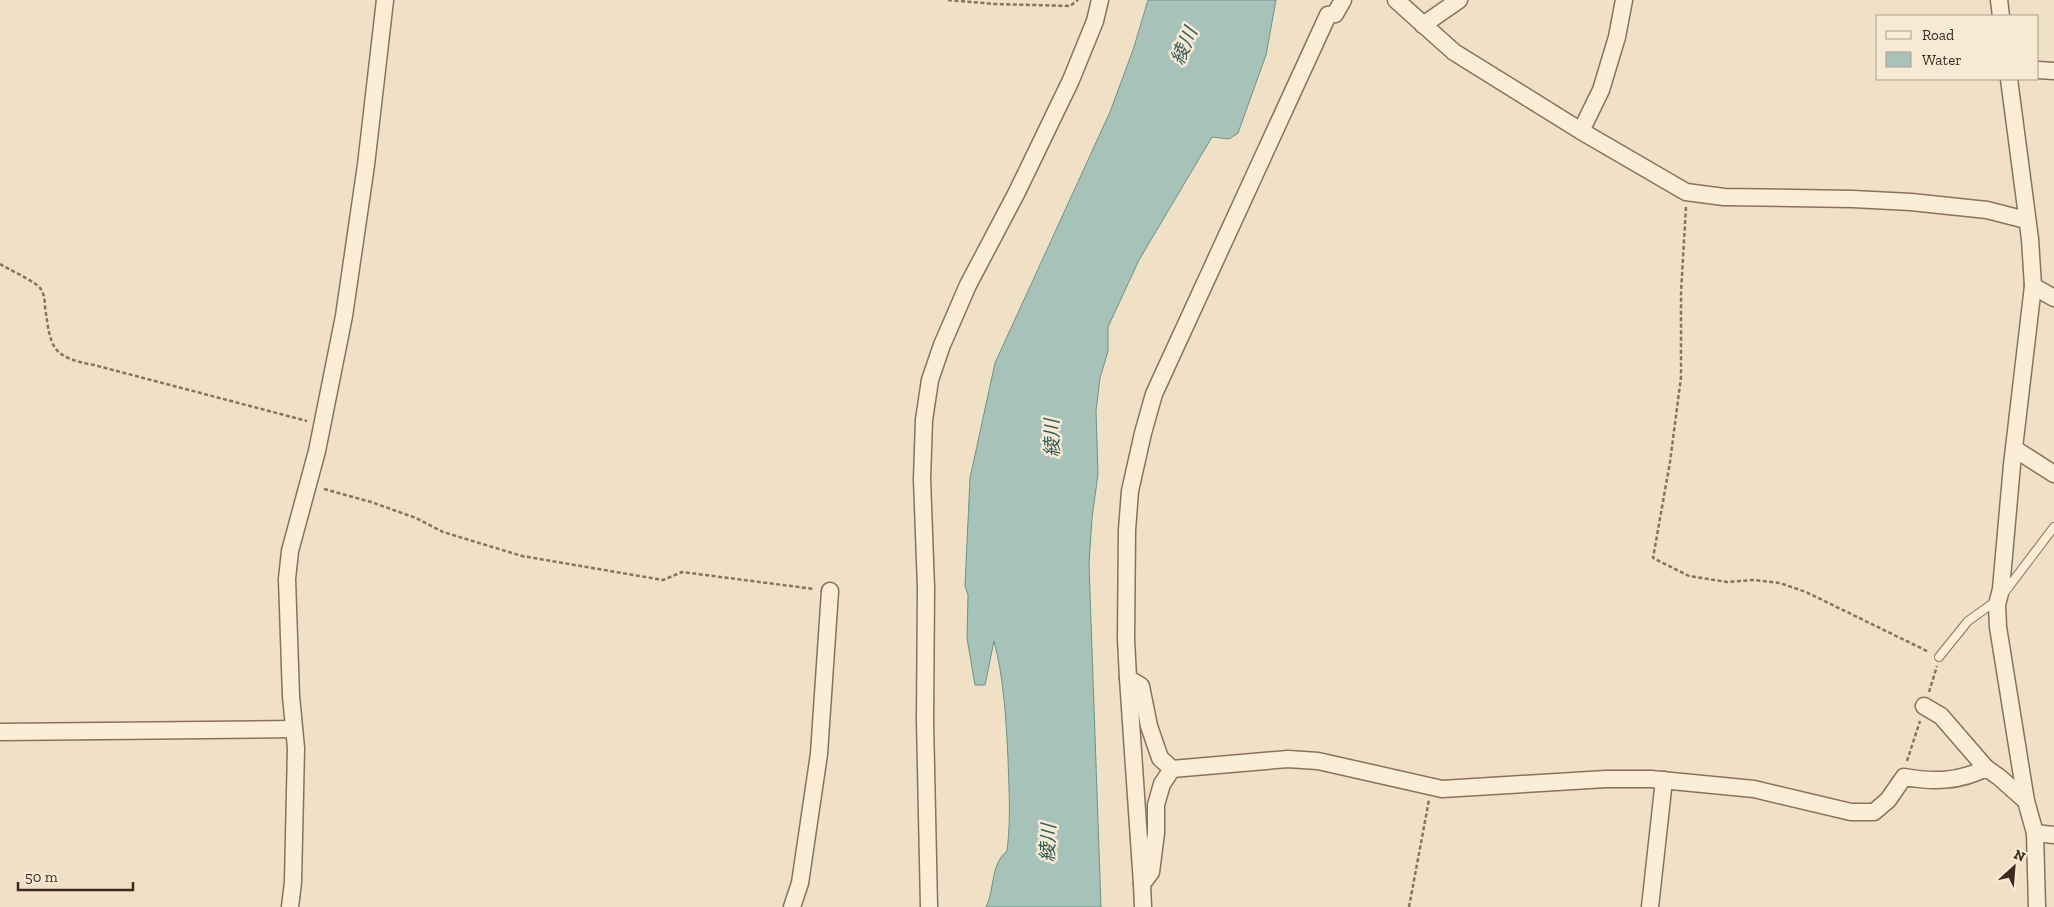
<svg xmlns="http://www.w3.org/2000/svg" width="2054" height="907" font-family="'Zilla Slab','Noto Sans JP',serif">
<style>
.water{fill:#a7c3b9;stroke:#6d9286}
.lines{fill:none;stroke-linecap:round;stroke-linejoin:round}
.lane-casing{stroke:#8c715a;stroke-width:10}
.street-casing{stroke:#8c715a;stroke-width:19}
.path{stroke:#8c715a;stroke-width:2.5;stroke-dasharray:4 2.5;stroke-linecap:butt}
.lane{stroke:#faeed9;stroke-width:8}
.street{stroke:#faeed9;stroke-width:16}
.labels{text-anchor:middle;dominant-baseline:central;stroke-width:5;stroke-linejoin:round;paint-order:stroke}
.water-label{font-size:19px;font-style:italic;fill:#2e5c55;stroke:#f7ead5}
</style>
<rect width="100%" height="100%" fill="#f0e0c5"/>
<path class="water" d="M1148,0H1276L1266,55L1238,133L1229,139L1212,137L1139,260L1108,327V351L1100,378L1096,411L1098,474L1092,518L1089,564L1101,907H986C995,889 990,865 1007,851C1011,820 1009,790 1008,759C1006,719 1004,679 994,641L985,685H975L967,638L968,595L965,586L970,478L995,363L1110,112L1133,50Z"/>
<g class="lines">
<g class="lane-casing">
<g id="lane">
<polyline points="2004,593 2054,527"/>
<polyline points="1939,657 1968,621 1996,601"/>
</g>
</g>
<g class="street-casing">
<g id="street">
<path d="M1343,0L1335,14L1328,15L1154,394L1143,433L1130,491L1127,530L1126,639L1128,678L1141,686L1149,726L1160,758L1172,769L1288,759L1318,761L1442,789L1606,779H1651L1754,789L1851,812H1874L1888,800L1904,777C1933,782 1959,782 1986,768L1999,777L2026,801"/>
<polyline points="1396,0 1454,52 1581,131 1686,192 1724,197 1853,199 1911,202 1987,210 2026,220"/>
<polyline points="1999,0 2001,16"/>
<polyline points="1423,25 1459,0"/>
<polyline points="2038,70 2054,71"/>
<polyline points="2009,79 2030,239 2033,286 2012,465 2001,589 1997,605 1998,627 2026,801 2035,833 2037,907"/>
<polyline points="1581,131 1601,90 1617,37 1624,0"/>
<polyline points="2033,286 2054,298"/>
<polyline points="2015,449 2054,474"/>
<polyline points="1128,678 1142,884"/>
<polyline points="1924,706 1941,716 1986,768"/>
<polyline points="0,732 294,729"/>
<polyline points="2035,833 2054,835"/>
<polyline points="290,907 293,882 296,748 291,696 287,579 290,551 317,451 344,316 366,165 385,0"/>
<polyline points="792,907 800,883 819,754 830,591"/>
<polyline points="929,907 925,721 926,588 922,479 924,420 930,380 942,345 968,285 1017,192 1071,80 1095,21 1100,0"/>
<polyline points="1143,907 1142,884 1151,872 1156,833 1156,805 1162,784 1172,769"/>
<polyline points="1650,907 1664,780"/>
</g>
</g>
<g class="path">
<polyline points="948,0 995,4 1070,6 1078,0"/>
<polyline points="1686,207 1681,292 1681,377 1670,462 1653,558 1689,576 1727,582 1755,580 1780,583 1806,592 1929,652"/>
<path d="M0,264C8,269 36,282 40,288C44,292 45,302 45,307C51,347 50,357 94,365L307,421"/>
<polyline points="324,489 371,502 416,518 443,532 522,556 663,580 682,572 814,589"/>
<polyline points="1929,692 1937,666"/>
<polyline points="1907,761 1920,721"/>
<polyline points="1409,907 1429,800"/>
</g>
<use href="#lane" class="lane"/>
<use href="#street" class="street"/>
</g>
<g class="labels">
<g class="water-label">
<text transform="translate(1184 46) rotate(-67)">綾川</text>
<text transform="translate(1052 438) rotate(-91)">綾川</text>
<text transform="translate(1048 843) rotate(-88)">綾川</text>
</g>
</g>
<rect x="1876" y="15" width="162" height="65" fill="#f7ead5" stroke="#ac9d8c"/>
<rect x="1886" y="31" width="25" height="8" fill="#faeed9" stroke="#ac9d8c"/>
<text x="1922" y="40" font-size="15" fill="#3c2a1f">Road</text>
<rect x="1886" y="52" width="25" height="15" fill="#a7c3b9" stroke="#ac9d8c"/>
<text x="1922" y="65" font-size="15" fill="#3c2a1f">Water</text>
<g transform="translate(2014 867) rotate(26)" stroke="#f7ead5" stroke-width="4" paint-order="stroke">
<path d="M0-4L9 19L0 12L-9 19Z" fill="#3c2a1f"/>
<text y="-8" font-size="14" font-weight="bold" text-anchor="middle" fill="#3c2a1f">N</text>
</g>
<path d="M18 882v8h115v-8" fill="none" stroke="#3c2a1f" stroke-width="2.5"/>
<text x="25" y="882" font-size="15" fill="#3c2a1f" stroke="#f7ead5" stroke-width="4" paint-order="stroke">50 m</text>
</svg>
